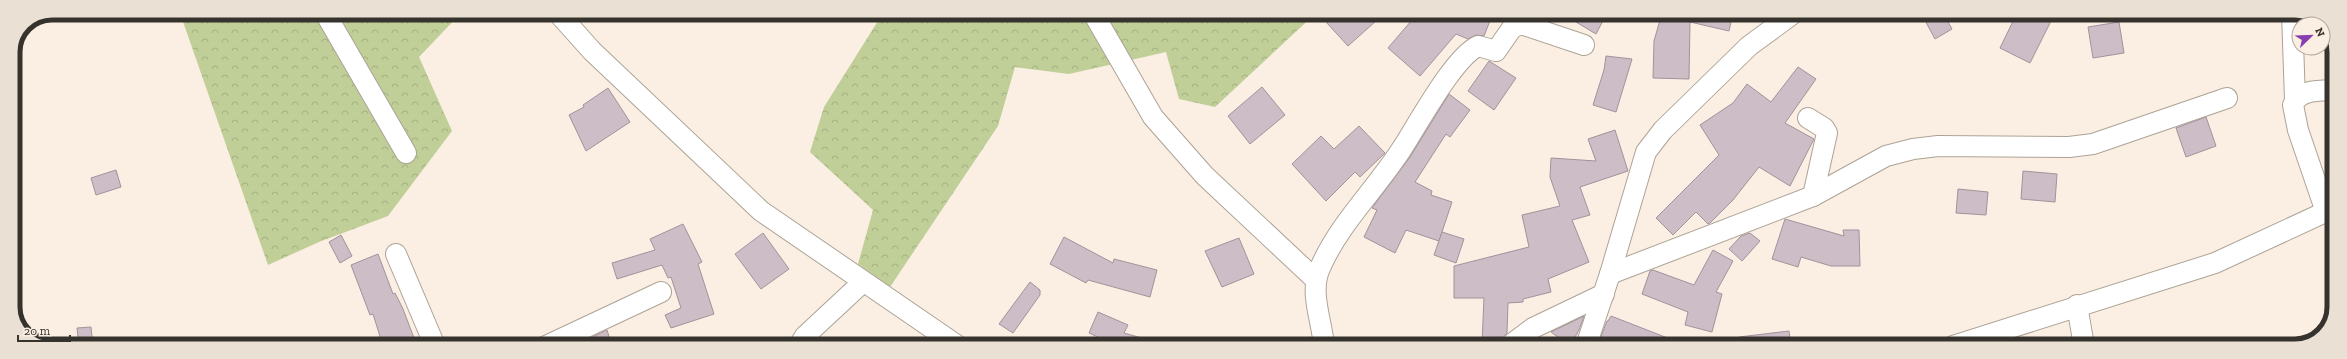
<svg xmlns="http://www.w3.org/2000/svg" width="2347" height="359" font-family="'Zilla Slab',serif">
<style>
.forest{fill:url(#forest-crowns)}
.building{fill:#ccbdc6;stroke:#a1929c}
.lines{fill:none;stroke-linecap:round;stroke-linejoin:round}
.minor-casing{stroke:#aca396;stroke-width:22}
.minor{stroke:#fff;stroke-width:20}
.rim{fill:none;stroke:#36322d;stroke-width:5}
</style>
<defs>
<pattern id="forest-crowns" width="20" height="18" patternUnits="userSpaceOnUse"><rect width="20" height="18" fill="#c0ce98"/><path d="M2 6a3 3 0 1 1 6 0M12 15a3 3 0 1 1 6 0" fill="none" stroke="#a6b183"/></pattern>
</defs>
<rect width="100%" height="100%" fill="#faefe2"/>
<g class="forest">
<polygon points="180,13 461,13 419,57 452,131 388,216 319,242 268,265"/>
<polygon points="883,13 1316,13 1215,107 1179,99 1166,52 1069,74 1015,67 998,126 890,287 858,264 873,210 810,152 824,107"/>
</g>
<g class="building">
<polygon points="1335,13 1369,13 1376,21 1348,46 1326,22"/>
<polygon points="1418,13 1493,13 1484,36 1476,35 1468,39 1456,34 1420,76 1388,48"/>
<polygon points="1561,13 1607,13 1596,34"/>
<polygon points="1662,13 1733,13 1729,31 1690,22 1689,79 1653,78 1654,41"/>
<polygon points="1921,13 1943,13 1952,29 1935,39"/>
<polygon points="2017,13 2037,13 2051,21 2030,63 2000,48"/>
<polygon points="2119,22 2124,53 2093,58 2088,27"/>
<polygon points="1606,56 1632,59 1616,112 1593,105 1604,70"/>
<polygon points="1489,61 1516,78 1494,110 1468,91"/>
<polygon points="1798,67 1816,79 1785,123 1814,139 1790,186 1759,167 1733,200 1710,223 1708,224 1696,212 1673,235 1656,218 1719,155 1700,125 1733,103 1747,84 1771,102"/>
<polygon points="1262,87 1285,115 1250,144 1228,116"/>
<polygon points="608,88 630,122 586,151 569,115 584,107 583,105"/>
<polygon points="1449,94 1470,110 1450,137 1446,134 1415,182 1432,191 1431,195 1452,202 1439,241 1406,230 1395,253 1364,237 1377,210 1372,208 1410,157"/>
<polygon points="2206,117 2216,146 2186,157 2176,128"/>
<polygon points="1359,126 1385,153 1360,177 1355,172 1326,201 1292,164 1321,136 1334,149"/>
<polygon points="1615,130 1628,171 1580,187 1590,215 1572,220 1589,262 1548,279 1551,292 1523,299 1523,302 1508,303 1507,333 1498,344 1482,343 1484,298 1454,298 1454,266 1529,247 1522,215 1560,206 1550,177 1551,158 1596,161 1588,139"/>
<polygon points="116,170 121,187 96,195 91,178"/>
<polygon points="2023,171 2057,174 2055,202 2021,199"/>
<polygon points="1958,189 1988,192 1986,215 1956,213"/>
<polygon points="1785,219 1844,236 1843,230 1859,230 1860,266 1831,266 1801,257 1798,267 1772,259"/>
<polygon points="683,224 702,262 698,264 714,314 671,328 665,315 681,308 671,277 668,278 662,265 617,279 612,263 655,250 650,239"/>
<polygon points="1442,232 1464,239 1456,263 1434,255"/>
<polygon points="763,233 789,269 761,289 735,254"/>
<polygon points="1750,233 1760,241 1742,261 1729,249 1741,236"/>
<polygon points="341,235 352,256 340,263 329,242"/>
<polygon points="1064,237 1113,263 1114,259 1157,270 1150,297 1088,280 1086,283 1050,264"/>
<polygon points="1239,238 1254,274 1222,287 1205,251"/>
<polygon points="1713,250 1733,261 1716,292 1722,294 1712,332 1685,325 1688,312 1642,294 1650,271 1653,270 1694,285"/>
<polygon points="378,254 393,294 395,293 403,309 417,346 383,346 373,314 370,315 351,265"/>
<polygon points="1030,282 1040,290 1040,295 1013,333 999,324"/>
<polygon points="1098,312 1128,325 1124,333 1156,342 1155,346 1118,346 1089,333"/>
<polygon points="1584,316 1579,330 1570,346 1551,332"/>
<polygon points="1611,316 1683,344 1683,346 1616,346 1600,339 1607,321 1608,321"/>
<polygon points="91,327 93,346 79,346 77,328"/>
<polygon points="607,330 612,346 574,346"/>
<polygon points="1789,331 1791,346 1739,346 1739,337"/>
</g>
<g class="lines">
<g class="minor-casing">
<g id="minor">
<polyline points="325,13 406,153"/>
<polyline points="558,13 592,51 761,211 958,346"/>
<polyline points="1093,13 1153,117 1205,176 1316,280"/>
<polyline points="2292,13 2295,100"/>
<polyline points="1813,196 1886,156 1913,149 1938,146 2069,147 2093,144 2227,98"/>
<path d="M2326,212L2298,130L2293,105C2299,89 2320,91 2334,90"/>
<polyline points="396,254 435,346"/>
<polyline points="1610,274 1813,196 1827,133 1824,128 1808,118"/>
<polyline points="2077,305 2084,346"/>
<polyline points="546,346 661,292"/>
<polyline points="799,346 805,336 863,282"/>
<path d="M1324,346C1322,321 1309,292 1320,268C1339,224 1375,190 1401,150C1417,126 1453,58 1478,46L1496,51L1512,28L1521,24L1584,45"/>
<polyline points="1509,346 1533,328 1604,294"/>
<polyline points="1586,346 1610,274 1646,152 1663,130 1749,46 1794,13"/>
<polyline points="1953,346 2215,263 2334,208"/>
</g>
</g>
<use href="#minor" class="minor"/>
</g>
<path d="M0 0H2347V359H0ZM52 20H2295A32 32 0 0 1 2327 52V307A32 32 0 0 1 2295 339H52A32 32 0 0 1 20 307V52A32 32 0 0 1 52 20Z" fill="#eae0d4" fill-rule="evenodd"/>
<path class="rim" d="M52 20H2295A32 32 0 0 1 2327 52V307A32 32 0 0 1 2295 339H52A32 32 0 0 1 20 307V52A32 32 0 0 1 52 20Z"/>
<g transform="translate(2311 36) rotate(67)"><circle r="19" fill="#faefe2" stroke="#aca39a"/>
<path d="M0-3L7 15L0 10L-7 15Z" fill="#893daf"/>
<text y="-6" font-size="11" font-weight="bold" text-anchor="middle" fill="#36322d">N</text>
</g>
<path d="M18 335v6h52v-6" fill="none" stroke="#36322d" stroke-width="2"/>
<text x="24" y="335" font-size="12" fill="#36322d" stroke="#faefe2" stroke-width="3" paint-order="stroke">20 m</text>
</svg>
